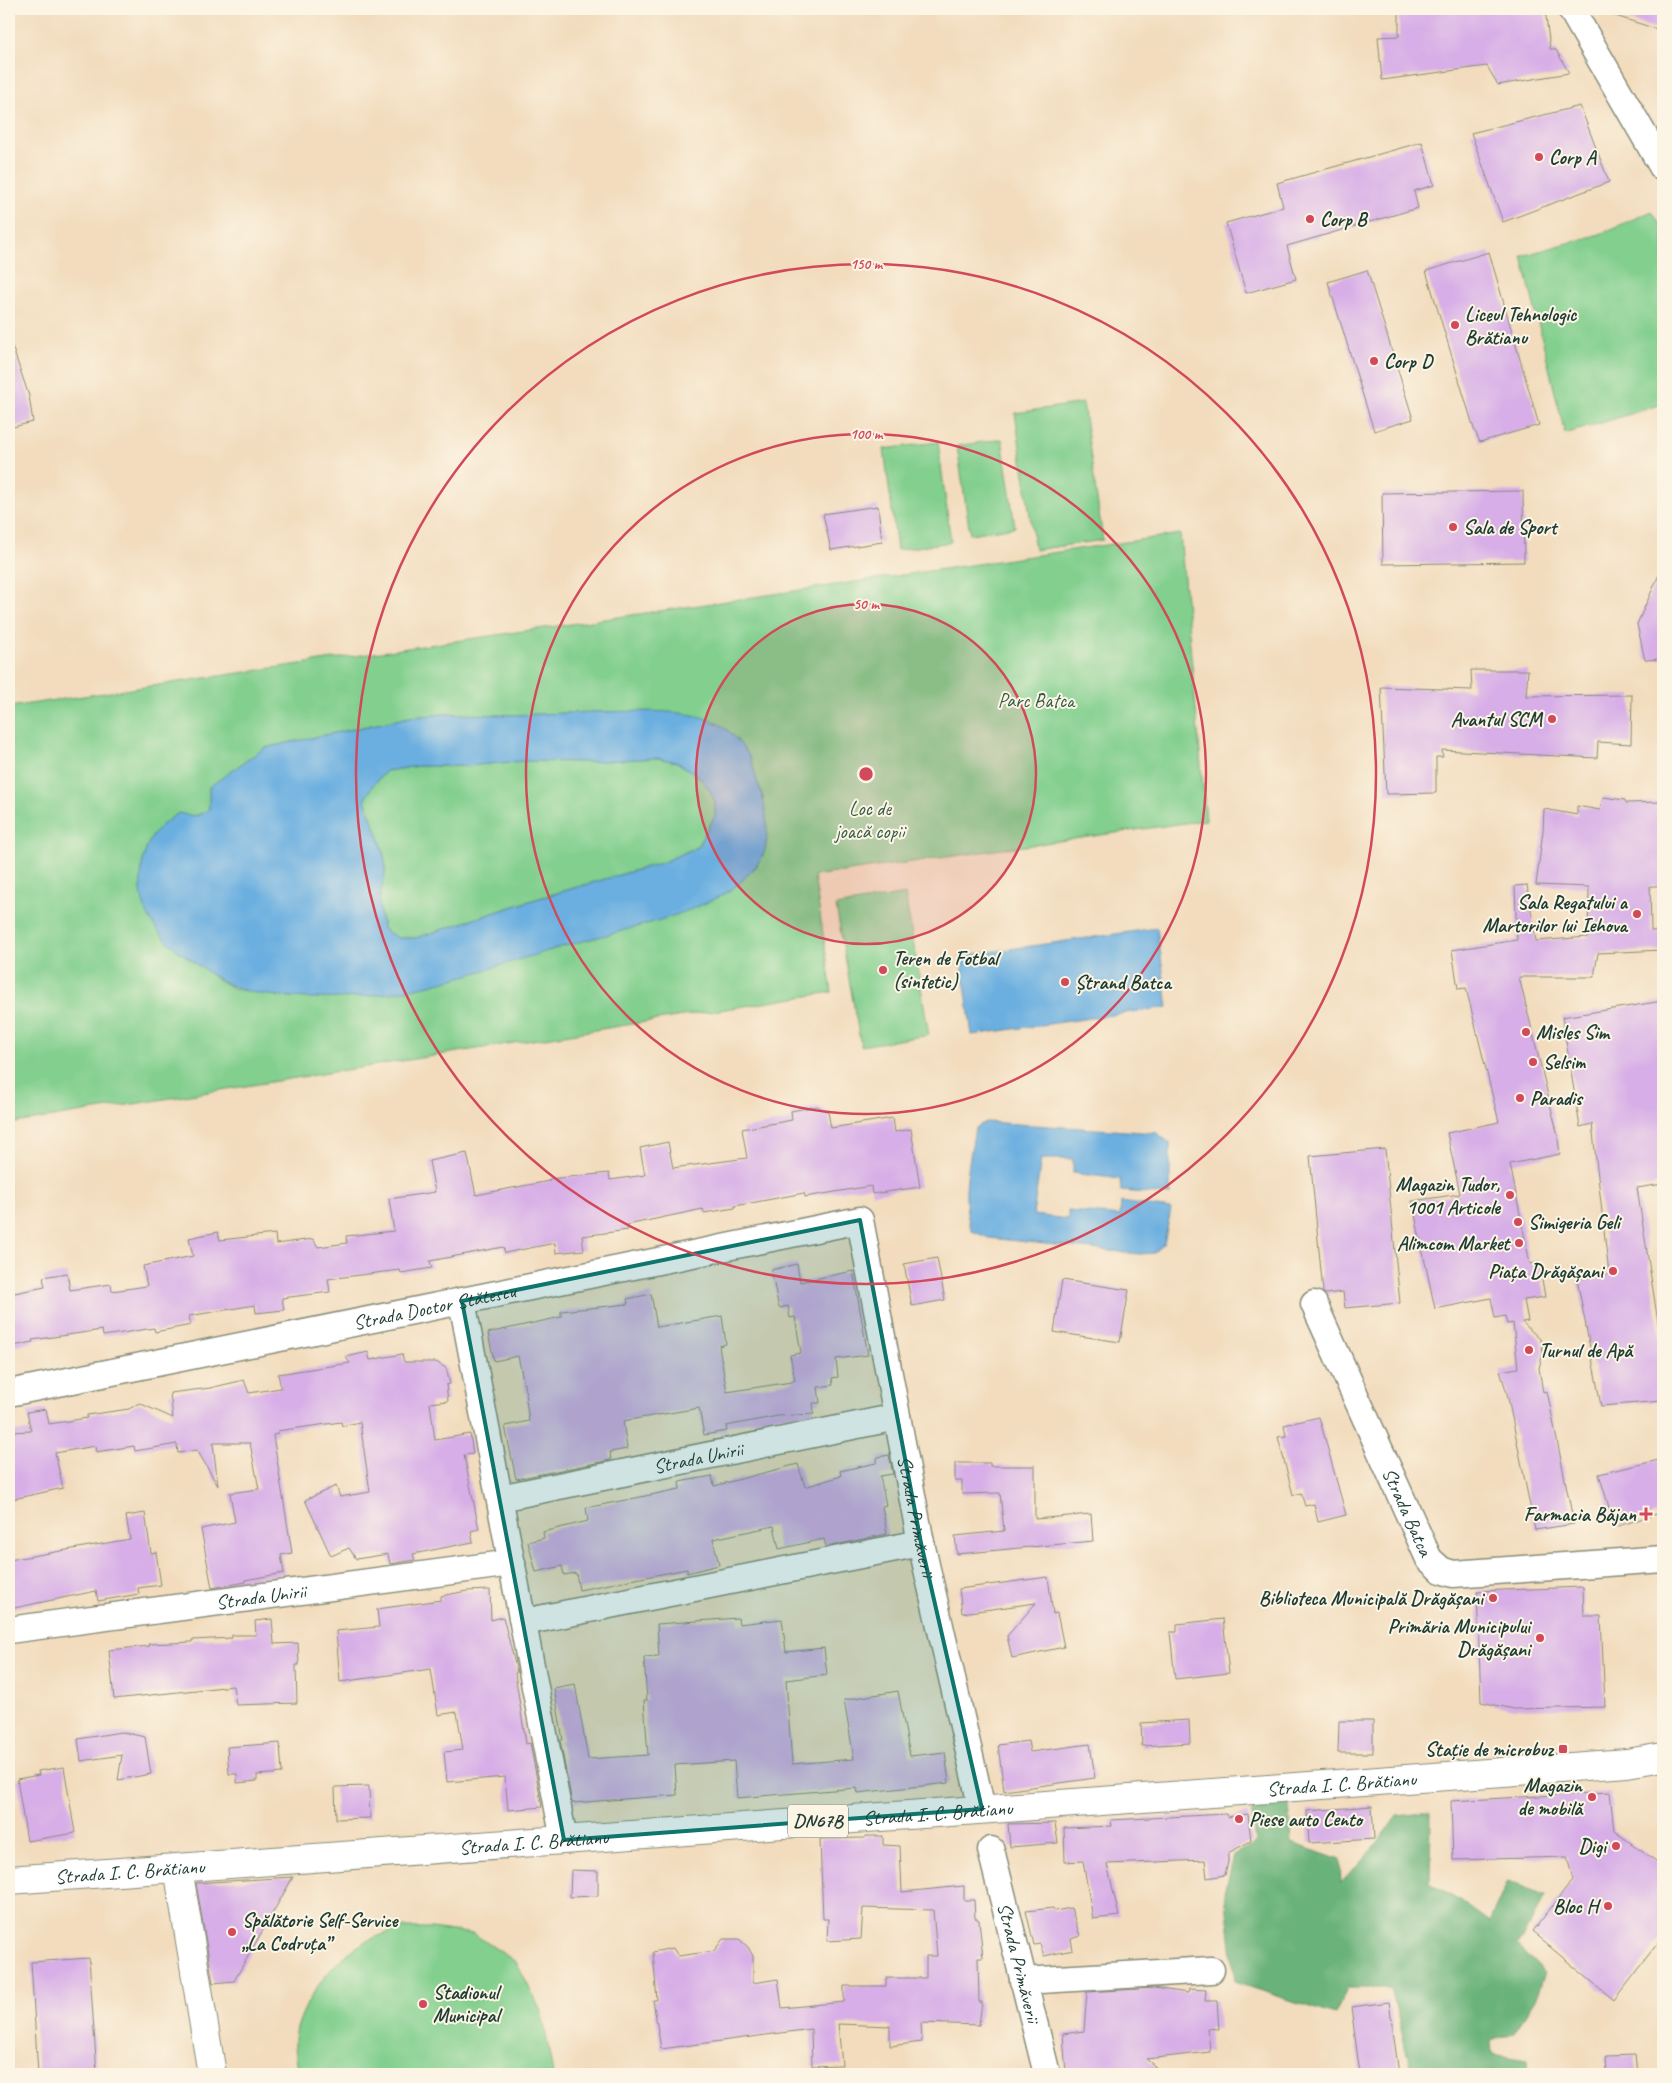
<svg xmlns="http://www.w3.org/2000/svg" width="1672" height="2083" font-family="Caveat,sans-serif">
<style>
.green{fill:#82cf8e;stroke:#508661;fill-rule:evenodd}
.forest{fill:#69b279;stroke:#447856}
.water{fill:#6aafe0;stroke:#44768a;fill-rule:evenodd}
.building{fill:#d7aee7}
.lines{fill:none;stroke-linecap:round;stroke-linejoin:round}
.street-casing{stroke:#888c78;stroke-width:29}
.secondary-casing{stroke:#888c78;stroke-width:30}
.primary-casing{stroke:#888c78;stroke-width:30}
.street{stroke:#fff;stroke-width:26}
.secondary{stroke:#fff;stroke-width:28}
.primary{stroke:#fff;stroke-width:28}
.marked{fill:#0f766e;fill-opacity:0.2;stroke:#0f766e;stroke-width:4;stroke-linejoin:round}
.ring{fill:none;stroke:#d1495b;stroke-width:2.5}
.poi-dot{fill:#d1495b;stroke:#fcf5e5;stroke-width:2}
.labels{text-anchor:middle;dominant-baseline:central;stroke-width:4;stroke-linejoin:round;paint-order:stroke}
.shield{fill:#fcf5e5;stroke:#617469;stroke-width:1}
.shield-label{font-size:19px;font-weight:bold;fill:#1f3d34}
.poi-label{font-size:20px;font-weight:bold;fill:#1f3d34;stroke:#fcf5e5;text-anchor:start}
.park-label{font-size:20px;fill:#335a46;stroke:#fcf5e5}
.street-label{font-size:20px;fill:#1f3d34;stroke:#fcf5e5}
.centre{fill:#d1495b;stroke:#fcf5e5;stroke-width:2.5}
.ring-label{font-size:15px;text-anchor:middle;font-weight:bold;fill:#d1495b;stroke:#fcf5e5;stroke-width:4;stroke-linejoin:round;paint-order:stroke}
</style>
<rect width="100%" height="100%" fill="#fcf5e5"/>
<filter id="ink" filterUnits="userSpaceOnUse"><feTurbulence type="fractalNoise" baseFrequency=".02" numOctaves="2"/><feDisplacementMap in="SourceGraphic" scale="10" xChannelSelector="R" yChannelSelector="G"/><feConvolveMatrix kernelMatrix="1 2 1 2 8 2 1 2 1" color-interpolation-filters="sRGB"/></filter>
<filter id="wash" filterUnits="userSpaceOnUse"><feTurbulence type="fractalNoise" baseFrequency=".0096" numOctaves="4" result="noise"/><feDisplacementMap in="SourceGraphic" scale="20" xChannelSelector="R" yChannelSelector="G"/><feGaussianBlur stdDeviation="1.12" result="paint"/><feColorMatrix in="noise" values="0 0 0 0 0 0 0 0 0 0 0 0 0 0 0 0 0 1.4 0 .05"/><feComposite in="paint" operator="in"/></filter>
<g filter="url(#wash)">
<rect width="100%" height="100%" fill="#f2dcbd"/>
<g class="green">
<polygon points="1652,211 1663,229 1663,404 1565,434 1522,256 1600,234"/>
<polygon points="1083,403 1103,540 1035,550 1015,413"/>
<polygon points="1002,439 1015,527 970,534 957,446"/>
<polygon points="938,442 951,542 897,550 884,449"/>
<path d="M1180,534L1206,820L814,876L832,992L9,1124V707ZM593,712C635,712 676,712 717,722L757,781L763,797V854L755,868L723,895L653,921L402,991L355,997L276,996L235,989L216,978L176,949L179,813C192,817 198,817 209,809L210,799L243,764L264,748L410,717L446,714L517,715Z"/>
<path d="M657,758L677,762L697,775L709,789L715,802V816L697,847L664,862L533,900L416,938H398L384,930C381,919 378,907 380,895C383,880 386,879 385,862C382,839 371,820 365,799L373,785L386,771L418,766H465L523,761L586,762Z"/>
<polygon points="905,894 929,1035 861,1046 836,906"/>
<path d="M403,1928H432L474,1934L516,1962L542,2013L553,2074H299C297,2061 293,2045 296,2032C305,1997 335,1957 367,1941C378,1935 392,1932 403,1928Z"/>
</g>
<polygon class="forest" points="1289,1804 1292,1843 1340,1860 1341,1883 1373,1849 1397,1816 1431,1812 1430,1882 1458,1899 1489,1922 1508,1881 1546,1895 1518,1946 1545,1973 1535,2000 1513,2033 1491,2041 1492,2054 1527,2060 1528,2074 1412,2074 1391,1988 1347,1988 1335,2015 1235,1982 1225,1893 1234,1855 1255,1843 1251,1805"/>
<g class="water">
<path d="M593,712C628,712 683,707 715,722C728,727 742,745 749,756C754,765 755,777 759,787C766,804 771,838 763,855C756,869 735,889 721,896C674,920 619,931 568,945C513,961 458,980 402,991C362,999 320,1000 279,996C234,993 218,980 183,954C158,936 138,910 141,878C143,847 151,829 179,813C192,817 198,817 209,809V787L264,748L410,717L446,714L517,715ZM657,758L677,762L697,775L709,789L715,802V816L697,847L664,862L533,900L416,938H398L384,930C381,919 378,907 380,895C383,880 386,879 385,861C382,839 371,821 365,799L373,785L386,771L418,766H465L523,761L586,762Z"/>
<polygon points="1157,928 1168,1007 972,1035 961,956"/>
<path d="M986,1122L1157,1133L1170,1143V1195L1121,1191L1120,1179L1073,1173V1159H1041L1033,1215L1068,1219V1211L1120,1216L1121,1202L1171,1209L1164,1244L1154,1253L1139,1254L989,1238L972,1231C959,1199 970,1161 975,1128Z"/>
</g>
<g id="blocks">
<g class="building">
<polygon points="1399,9 1545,9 1550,49 1556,50 1569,73 1498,85 1487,66 1382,80 1378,37 1399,36"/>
<polygon points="1607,9 1663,9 1663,31 1606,13"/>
<polygon points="1580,106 1609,182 1503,222 1471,133"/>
<polygon points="1422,142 1434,185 1414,191 1418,208 1287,246 1296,279 1246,293 1226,223 1283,207 1277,183"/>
<polygon points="1489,252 1539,425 1480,442 1474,429 1426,271"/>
<polygon points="1367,270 1413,419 1374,431 1328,282"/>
<polygon points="9,346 12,346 29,396 33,422 9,428"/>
<polygon points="1523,491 1524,562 1383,564 1382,493"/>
<polygon points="878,506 882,542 831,550 823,514"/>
<polygon points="1663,566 1663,659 1645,660 1637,624"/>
<polygon points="1471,670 1528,670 1526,696 1632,695 1631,744 1598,742 1597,758 1442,750 1443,757 1436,757 1436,793 1386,794 1381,687 1472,690"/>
<polygon points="1603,797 1625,800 1626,803 1663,802 1663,886 1650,886 1651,931 1663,930 1663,950 1598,953 1594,977 1519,977 1557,1132 1560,1154 1510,1164 1530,1264 1539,1262 1545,1297 1524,1300 1528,1321 1522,1322 1541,1340 1543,1353 1539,1368 1543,1392 1547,1391 1574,1524 1535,1530 1507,1393 1500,1371 1518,1368 1513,1323 1507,1324 1505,1316 1495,1318 1491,1298 1435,1309 1412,1201 1460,1194 1447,1133 1499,1122 1466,988 1458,989 1452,950 1517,940 1515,886 1527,885 1536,941 1588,937 1589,887 1536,885 1543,831 1544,809 1577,815 1577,806 1600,810"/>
<polygon points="1663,1001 1663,1184 1637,1188 1663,1354 1663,1401 1601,1406 1577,1279 1609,1274 1592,1124 1580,1127 1562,1017"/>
<polygon points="817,1106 828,1112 831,1128 893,1118 895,1132 911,1129 920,1187 872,1194 871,1186 805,1197 804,1193 735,1206 735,1208 704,1213 703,1209 627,1225 628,1230 582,1236 584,1250 556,1253 555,1243 505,1253 503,1247 430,1261 432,1268 401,1273 400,1270 328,1279 330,1292 282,1298 284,1310 256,1313 255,1305 189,1316 191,1325 155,1332 154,1328 103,1336 102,1330 32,1340 33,1342 9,1347 9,1294 45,1287 43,1277 67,1273 70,1290 111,1284 112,1291 147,1286 143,1266 193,1256 189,1238 218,1232 220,1240 275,1234 276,1244 313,1239 318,1247 347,1243 346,1236 394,1231 389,1199 435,1192 429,1161 467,1153 476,1195 549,1181 549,1179 609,1173 610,1180 645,1175 640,1148 668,1142 673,1168 747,1158 742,1129 792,1120 791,1111"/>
<polygon points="1385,1149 1400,1303 1345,1308 1343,1292 1325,1294 1323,1292 1310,1156"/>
<polygon points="937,1258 945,1300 912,1306 904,1264"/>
<polygon points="797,1264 800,1282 853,1271 868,1355 836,1359 838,1377 832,1378 833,1385 818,1387 820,1403 813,1403 814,1414 778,1416 726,1426 727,1431 704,1435 699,1408 623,1421 627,1449 610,1452 611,1460 516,1479 505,1426 529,1421 526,1400 527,1399 518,1356 494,1361 488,1333 561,1317 561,1311 628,1304 627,1299 651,1294 657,1327 722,1316 726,1344 719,1346 727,1392 791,1382 795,1380 790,1355 801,1353 795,1317 790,1318 788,1306 779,1308 771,1270"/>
<polygon points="1062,1280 1129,1290 1120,1342 1054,1332"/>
<polygon points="368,1352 370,1360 402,1354 404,1362 436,1362 446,1368 450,1384 446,1385 448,1401 430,1403 435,1440 470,1434 473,1454 464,1455 479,1529 471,1531 473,1542 413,1554 415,1560 390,1564 388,1554 356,1559 349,1548 331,1556 305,1500 336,1486 340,1497 370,1492 360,1422 342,1426 341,1422 277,1431 278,1434 273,1435 292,1553 281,1555 284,1573 245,1580 246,1582 212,1588 201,1529 235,1522 230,1493 259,1489 250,1443 213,1443 218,1486 197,1450 178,1453 177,1444 135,1451 134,1446 96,1452 95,1446 55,1453 63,1488 9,1500 9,1432 31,1431 27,1412 46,1409 49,1424 87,1418 87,1415 129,1409 139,1403 173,1418 170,1393 210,1388 244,1380 249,1393 281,1388 278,1374 350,1363 346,1357"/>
<polygon points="1319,1417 1346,1515 1318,1522 1314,1504 1305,1506 1301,1493 1293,1495 1278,1437 1286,1436 1284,1425"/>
<polygon points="889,1455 893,1474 880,1476 886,1505 882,1506 887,1534 826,1547 824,1539 779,1549 774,1526 713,1539 719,1565 687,1573 687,1569 579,1590 576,1573 564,1575 562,1566 536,1572 528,1542 544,1538 543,1532 588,1521 586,1508 680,1489 679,1482 712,1476 714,1486 798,1464 805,1487 841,1476 840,1471 876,1463 878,1457"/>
<polygon points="1663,1459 1663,1512 1615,1527 1599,1474"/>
<polygon points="955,1463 990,1463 990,1466 1035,1466 1035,1519 1091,1514 1093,1541 957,1554 955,1536 1004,1531 1000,1493 962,1494 962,1481 955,1481"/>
<polygon points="145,1513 151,1553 156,1552 161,1585 138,1588 139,1594 98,1601 96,1591 9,1609 9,1560 130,1539 126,1516"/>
<polygon points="1048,1577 1053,1614 1057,1613 1064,1647 1012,1658 1007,1636 1036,1603 962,1613 959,1589"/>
<polygon points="1583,1587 1584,1616 1601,1616 1605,1707 1514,1709 1481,1702 1477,1591"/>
<polygon points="490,1590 491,1620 503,1617 517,1672 515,1673 526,1744 530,1743 542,1807 508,1810 505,1777 447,1782 444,1752 463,1750 457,1712 438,1715 431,1669 340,1682 336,1631 379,1627 377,1609 441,1600 441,1596 467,1591"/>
<polygon points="738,1618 739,1624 782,1619 786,1652 824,1648 827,1675 786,1680 792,1764 854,1759 844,1700 898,1691 910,1756 945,1752 949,1783 858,1793 857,1788 737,1798 734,1761 675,1765 677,1795 572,1803 560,1740 563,1740 554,1688 575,1684 588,1759 648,1755 644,1700 647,1700 644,1657 659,1656 657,1624"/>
<polygon points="272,1619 274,1644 298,1643 299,1665 296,1665 297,1703 236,1705 233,1686 114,1699 109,1650 149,1646 148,1644 192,1642 192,1640 232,1638 232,1635 256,1635 255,1621"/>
<polygon points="1223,1619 1229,1673 1175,1679 1170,1632 1177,1632 1177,1624"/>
<polygon points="1189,1720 1190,1743 1142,1746 1141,1723"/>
<polygon points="1339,1721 1373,1721 1373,1753 1338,1753"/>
<polygon points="121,1732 145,1737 151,1774 118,1780 122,1755 81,1761 78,1739"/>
<polygon points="1028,1741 1030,1752 1090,1744 1095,1778 1004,1791 998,1745"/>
<polygon points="280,1743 282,1773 257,1775 257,1781 237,1783 237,1774 229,1774 227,1747"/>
<polygon points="64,1767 75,1833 27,1841 17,1779 39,1775 38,1771"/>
<polygon points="369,1786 370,1818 336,1819 335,1787"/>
<polygon points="1610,1792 1614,1831 1663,1866 1663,1936 1614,2000 1532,1932 1573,1880 1567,1857 1453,1860 1451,1801"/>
<polygon points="1372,1806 1374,1839 1309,1843 1307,1811"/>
<polygon points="1226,1814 1227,1817 1248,1814 1251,1841 1228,1853 1228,1862 1225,1875 1207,1878 1205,1860 1107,1864 1119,1916 1093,1919 1083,1861 1065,1862 1064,1828 1112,1826 1111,1820"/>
<polygon points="1055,1823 1058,1843 1010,1847 1008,1824"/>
<polygon points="865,1836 883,1836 883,1845 900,1846 902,1892 964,1886 964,1900 974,1900 975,1918 979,1920 983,1958 978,1958 979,2002 982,2002 979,2025 921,2023 922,2042 890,2046 890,2026 838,2024 842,2065 812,2066 811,2029 661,2049 653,2000 657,2000 653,1952 673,1948 678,1956 714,1951 723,1939 739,1939 748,1947 753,1956 753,1983 778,1979 782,2008 844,2002 844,1986 886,1986 886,1978 926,1978 926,1956 937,1956 933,1910 863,1908 861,1939 827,1941 828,1919 823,1919 820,1839 865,1838"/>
<polygon points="571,1870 598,1871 598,1896 570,1897"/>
<polygon points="293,1877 234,1981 213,1983 196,1883"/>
<polygon points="1053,1908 1055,1911 1071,1908 1080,1936 1071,1939 1073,1950 1044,1956 1040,1944 1034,1945 1026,1911"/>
<polygon points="89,1958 97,2074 38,2074 31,1962"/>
<polygon points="1154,1988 1188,1993 1189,1989 1206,1990 1205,2001 1217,2001 1219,2029 1208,2028 1210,2052 1146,2059 1156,2067 1145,2069 1145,2074 1066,2074 1063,2034 1084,2031 1087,1992"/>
<polygon points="1389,2002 1399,2074 1360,2074 1351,2007"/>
<polygon points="1635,2055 1637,2074 1606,2074 1605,2056"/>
</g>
</g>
</g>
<g filter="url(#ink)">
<use href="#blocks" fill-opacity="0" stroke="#888c78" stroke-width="1"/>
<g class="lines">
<g class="street-casing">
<g id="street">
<polyline points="1571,9 1663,168"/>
<polyline points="462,1301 564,1840"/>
<path id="s1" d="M1314,1304L1429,1559L1441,1570L1453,1574L1663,1559"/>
<path id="s2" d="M9,1393L860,1220L921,1543L982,1809"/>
<path id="s3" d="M500,1498L897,1417"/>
<polyline points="524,1622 921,1543"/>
<path id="s4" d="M9,1630L512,1563"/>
<path id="s5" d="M991,1850L1047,2074"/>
<polyline points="1023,1981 1211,1970"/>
</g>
</g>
<g class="secondary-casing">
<polyline id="secondary" points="178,1868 212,2074"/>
</g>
<g class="primary-casing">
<g id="primary">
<path id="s6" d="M9,1880L1627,1763L1663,1757"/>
</g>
</g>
<use href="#street" class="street"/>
<use href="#secondary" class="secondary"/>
<use href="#primary" class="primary"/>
</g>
</g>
<path class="marked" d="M860,1220L921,1543L982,1809L564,1840L462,1301Z"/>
<circle cx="866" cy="774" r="170" fill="#d1495b" fill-opacity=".12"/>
<g class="ring">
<circle cx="866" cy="774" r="170"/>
<circle cx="866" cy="774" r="340"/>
<circle cx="866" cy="774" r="510"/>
</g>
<g class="poi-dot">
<circle cx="1539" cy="157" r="5"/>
<circle cx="1310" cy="219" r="5"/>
<circle cx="1455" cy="325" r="5"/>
<circle cx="1374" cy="361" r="5"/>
<circle cx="1453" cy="527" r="5"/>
<circle cx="1552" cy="719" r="5"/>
<circle cx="1637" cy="914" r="5"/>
<circle cx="883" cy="970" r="5"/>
<circle cx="1065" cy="982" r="5"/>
<circle cx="1526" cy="1032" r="5"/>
<circle cx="1533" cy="1062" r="5"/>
<circle cx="1520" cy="1098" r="5"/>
<circle cx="1510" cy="1195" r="5"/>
<circle cx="1518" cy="1222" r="5"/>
<circle cx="1519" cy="1243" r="5"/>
<circle cx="1613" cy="1271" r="5"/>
<circle cx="1529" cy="1350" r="5"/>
<path d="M1643.5 1506.5h5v5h5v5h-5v5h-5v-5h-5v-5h5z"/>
<circle cx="1493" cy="1598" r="5"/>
<circle cx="1540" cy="1638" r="5"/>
<rect x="1558" y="1744" width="10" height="10" rx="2.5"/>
<circle cx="1592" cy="1797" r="5"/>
<circle cx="1239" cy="1819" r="5"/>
<circle cx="1616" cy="1846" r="5"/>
<circle cx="1608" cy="1906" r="5"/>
<circle cx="232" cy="1932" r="5"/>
<circle cx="423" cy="2004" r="5"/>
</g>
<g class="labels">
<rect class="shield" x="788" y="1804.5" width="60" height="33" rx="4"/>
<g class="shield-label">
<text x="818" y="1821">DN67B</text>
</g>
<g class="poi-label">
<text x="1549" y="157">Corp A</text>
<text x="1320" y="219">Corp B</text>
<text x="1465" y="314">Liceul Tehnologic<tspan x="1465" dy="23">Brătianu</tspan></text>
<text x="1384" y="361">Corp D</text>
<text x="1463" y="527">Sala de Sport</text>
<text x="1542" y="719" text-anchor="end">Avantul SCM</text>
<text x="1627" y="902" text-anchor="end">Sala Regatului a<tspan x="1627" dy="23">Martorilor lui Iehova</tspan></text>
<text x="893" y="958">Teren de Fotbal<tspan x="893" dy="23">(sintetic)</tspan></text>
<text x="1075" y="982">Ștrand Batca</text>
<text x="1536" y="1032">Misles Sim</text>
<text x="1543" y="1062">Selsim</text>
<text x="1530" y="1098">Paradis</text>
<text x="1500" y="1184" text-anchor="end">Magazin Tudor,<tspan x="1500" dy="23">1001 Articole</tspan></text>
<text x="1528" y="1222">Simigeria Geli</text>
<text x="1509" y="1243" text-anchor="end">Alimcom Market</text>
<text x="1603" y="1271" text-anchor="end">Piața Drăgășani</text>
<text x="1539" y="1350">Turnul de Apă</text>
<text x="1636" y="1514" text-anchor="end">Farmacia Băjan</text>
<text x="1483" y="1598" text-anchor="end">Biblioteca Municipală Drăgășani</text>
<text x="1530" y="1626" text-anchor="end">Primăria Municipului<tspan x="1530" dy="23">Drăgășani</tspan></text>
<text x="1553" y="1749" text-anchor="end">Stație de microbuz</text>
<text x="1582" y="1785" text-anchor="end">Magazin<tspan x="1582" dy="23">de mobilă</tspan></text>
<text x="1249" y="1819">Piese auto Cento</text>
<text x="1606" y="1846" text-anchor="end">Digi</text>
<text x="1598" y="1906" text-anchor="end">Bloc H</text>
<text x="242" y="1920">Spălătorie Self-Service<tspan x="242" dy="23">„La Codruța”</tspan></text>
<text x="433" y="1992">Stadionul<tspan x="433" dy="23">Municipal</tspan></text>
</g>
<g class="park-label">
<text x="1036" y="700">Parc Batca</text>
<text x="870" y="808">Loc de<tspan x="870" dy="23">joacă copii</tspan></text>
</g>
<g class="street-label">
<text stroke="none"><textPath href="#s2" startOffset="434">Strada Doctor Stătescu</textPath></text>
<text stroke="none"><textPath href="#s3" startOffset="202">Strada Unirii</textPath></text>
<text stroke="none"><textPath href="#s1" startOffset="228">Strada Batca</textPath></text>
<text stroke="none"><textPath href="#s2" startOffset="1170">Strada Primăverii</textPath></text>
<text stroke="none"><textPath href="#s4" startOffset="254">Strada Unirii</textPath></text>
<text stroke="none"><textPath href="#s6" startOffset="1336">Strada I. C. Brătianu</textPath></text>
<text stroke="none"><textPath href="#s6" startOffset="931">Strada I. C. Brătianu</textPath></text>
<text stroke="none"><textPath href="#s6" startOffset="526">Strada I. C. Brătianu</textPath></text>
<text stroke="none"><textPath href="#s6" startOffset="121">Strada I. C. Brătianu</textPath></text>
<text stroke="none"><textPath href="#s5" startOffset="116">Strada Primăverii</textPath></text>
</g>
</g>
<circle cx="866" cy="774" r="8" class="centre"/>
<g class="ring-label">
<text x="866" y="269">150 m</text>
<text x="866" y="439">100 m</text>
<text x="866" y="609">50 m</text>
</g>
<rect width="1672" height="2083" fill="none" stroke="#fcf5e5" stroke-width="30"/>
</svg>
